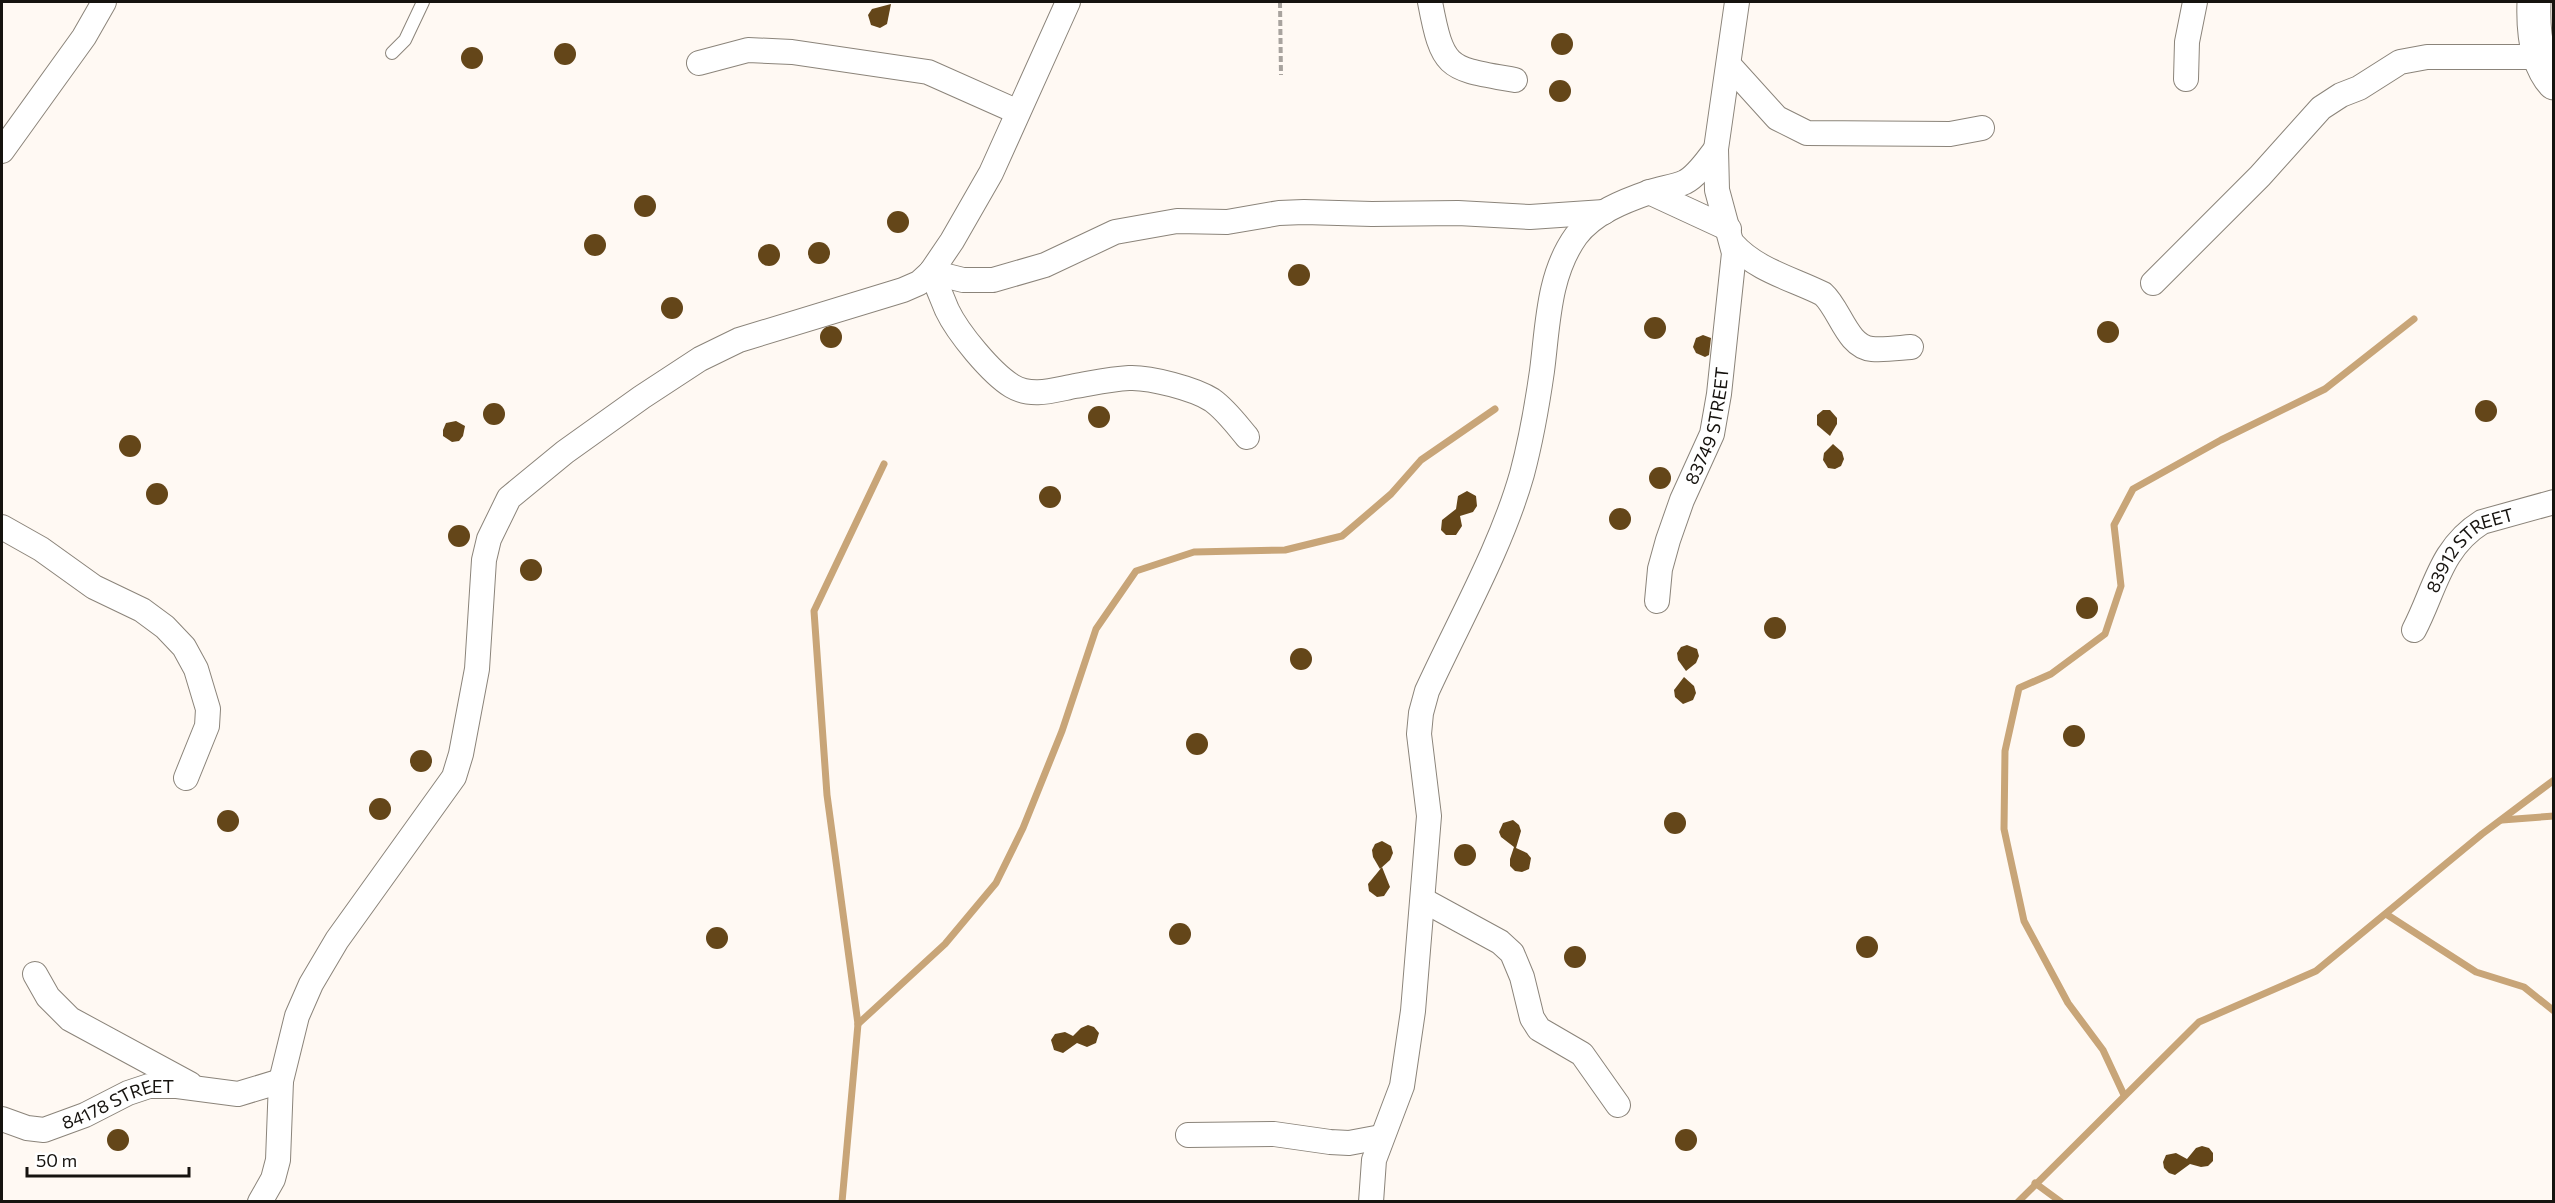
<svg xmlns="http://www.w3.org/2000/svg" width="2555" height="1203" font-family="Commissioner,sans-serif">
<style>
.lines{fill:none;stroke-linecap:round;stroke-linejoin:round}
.stream{stroke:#c8a578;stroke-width:7}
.building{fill:#644619}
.lane-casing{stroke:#8b847a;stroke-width:14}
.street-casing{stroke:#8b847a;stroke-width:26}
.secondary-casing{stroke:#8b847a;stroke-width:35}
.path{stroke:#a8a39e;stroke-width:4;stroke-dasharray:6 3;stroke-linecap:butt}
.lane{stroke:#fff;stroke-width:12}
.street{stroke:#fff;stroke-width:24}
.secondary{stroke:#fff;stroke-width:33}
.labels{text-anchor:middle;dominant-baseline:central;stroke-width:6;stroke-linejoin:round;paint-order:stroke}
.street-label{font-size:18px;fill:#16130f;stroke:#fff}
</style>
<rect width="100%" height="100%" fill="#fff9f3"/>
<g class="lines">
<g class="stream">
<polyline points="2502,820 2554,816"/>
<polyline points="2386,914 2476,972 2524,987 2554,1011"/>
<polyline points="858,1024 945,944 996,883 1023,828 1062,731 1096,629 1136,571 1194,552 1285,550 1342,536 1391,494 1421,460 1495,409"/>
<polyline points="2124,1095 2103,1050 2068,1003 2024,921 2004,829 2005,751 2019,688 2051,674 2105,634 2121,586 2114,525 2133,489 2221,440 2325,389 2414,319"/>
<polyline points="2035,1183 2061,1202"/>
<polyline points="842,1202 858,1024 827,795 814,611 884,464"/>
<polyline points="2018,1202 2199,1022 2316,971 2482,834 2554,780"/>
</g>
</g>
<g class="building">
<polygon points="891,4 887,24 880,28 871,25 868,15 872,9"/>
<circle cx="1562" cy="44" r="11"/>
<circle cx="565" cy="54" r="11"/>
<circle cx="472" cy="58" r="11"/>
<circle cx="1560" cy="91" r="11"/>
<circle cx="645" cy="206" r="11"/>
<circle cx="898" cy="222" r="11"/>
<circle cx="595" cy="245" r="11"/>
<circle cx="819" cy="253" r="11"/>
<circle cx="769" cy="255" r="11"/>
<circle cx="1299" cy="275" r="11"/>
<circle cx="672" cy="308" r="11"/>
<circle cx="1655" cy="328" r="11"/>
<circle cx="2108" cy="332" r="11"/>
<circle cx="831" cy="337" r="11"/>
<polygon points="1703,335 1711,338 1709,355 1705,357 1696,353 1693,347 1696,338"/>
<circle cx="2486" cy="411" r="11"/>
<circle cx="494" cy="414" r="11"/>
<circle cx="1099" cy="417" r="11"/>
<polygon points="1823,410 1830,410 1837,418 1837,424 1830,436 1817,425 1817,415"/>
<polygon points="456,421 465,426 463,436 459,441 452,442 443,436 443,430 446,423"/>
<circle cx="130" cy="446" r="11"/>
<polygon points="1833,444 1842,452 1844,459 1841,466 1835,469 1828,468 1823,460 1824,453"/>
<circle cx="1660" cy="478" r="11"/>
<circle cx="157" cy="494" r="11"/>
<circle cx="1050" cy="497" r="11"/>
<polygon points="1467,491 1476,496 1477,506 1473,512 1460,516 1462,526 1456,535 1446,535 1441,530 1442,520 1456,509 1458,496"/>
<circle cx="1620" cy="519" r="11"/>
<circle cx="459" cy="536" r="11"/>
<circle cx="531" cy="570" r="11"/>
<circle cx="2087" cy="608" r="11"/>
<circle cx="1775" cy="628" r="11"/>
<polygon points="1687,645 1697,649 1699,656 1696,663 1686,671 1678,660 1677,653 1681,647"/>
<circle cx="1301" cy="659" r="11"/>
<polygon points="1684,677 1694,686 1696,693 1693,700 1683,704 1675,697 1674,690"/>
<circle cx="2074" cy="736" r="11"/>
<circle cx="1197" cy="744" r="11"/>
<circle cx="421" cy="761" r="11"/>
<circle cx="380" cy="809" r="11"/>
<circle cx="228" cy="821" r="11"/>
<circle cx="1675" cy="823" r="11"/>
<polygon points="1513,820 1519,825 1521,831 1516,848 1527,853 1531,858 1529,869 1522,872 1515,871 1510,866 1510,859 1514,847 1501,837 1499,832 1503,823"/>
<polygon points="1382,841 1391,846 1393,853 1390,860 1380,869 1373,857 1372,850 1375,844"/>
<circle cx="1465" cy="855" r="11"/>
<polygon points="1382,867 1390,887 1384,896 1377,897 1369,891 1368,884"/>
<circle cx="1180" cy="934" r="11"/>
<circle cx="717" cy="938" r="11"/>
<circle cx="1867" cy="947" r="11"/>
<circle cx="1575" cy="957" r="11"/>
<polygon points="1088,1025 1094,1027 1099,1033 1096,1043 1087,1047 1077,1043 1063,1053 1054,1050 1051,1040 1055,1034 1065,1032 1073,1036 1081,1028"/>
<circle cx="1686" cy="1140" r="11"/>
<circle cx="118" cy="1140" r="11"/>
<polygon points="2202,1146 2209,1148 2213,1153 2213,1161 2208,1166 2201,1167 2190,1164 2175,1175 2169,1173 2164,1168 2163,1162 2166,1155 2176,1153 2187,1159 2196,1148"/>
</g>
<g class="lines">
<g class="lane-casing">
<polyline id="lane" points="392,53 405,40 423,2"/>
</g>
<g class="street-casing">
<g id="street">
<path d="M1430,2C1443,71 1448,68 1515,80"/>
<polyline points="699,63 748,50 792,52 928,72 1018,112"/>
<polyline points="1729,65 1777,118 1807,133 1950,134 1982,128"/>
<polyline points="2186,79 2187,42 2195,2"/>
<polyline points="2,151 84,37 104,2"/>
<polyline points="1649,192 1729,229"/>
<path d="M1733,244C1756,270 1793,279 1823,294C1840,309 1847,347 1872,349C1885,350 1898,348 1911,347"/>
<polyline points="931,272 963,280 993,280 1045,265 1115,232 1177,221 1227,222 1279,213 1304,212 1372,214 1458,213 1530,217 1604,212"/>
<path d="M931,272C937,285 942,298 947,310C958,333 991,373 1012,386C1032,398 1054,390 1075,386C1093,383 1111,379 1129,378C1150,377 1195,389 1212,400C1226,410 1236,424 1247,437"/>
<polyline points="2153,283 2260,176 2321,108 2341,95 2359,88 2400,62 2427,57 2540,57"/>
<polyline points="2,527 41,549 94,587 142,610 165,627 184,647 196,669 208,709 207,726 186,778"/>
<path id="s1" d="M1657,601L1660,569L1668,540L1682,500L1712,434L1719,394L1734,253L1717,190L1716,149L1737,2"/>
<path id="s2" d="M2414,630C2435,590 2440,548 2482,522L2554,502"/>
<polyline points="1423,900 1500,942 1512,953 1522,977 1532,1018 1539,1029 1582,1054 1618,1105"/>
<polyline points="35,974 48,997 70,1019 190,1084"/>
<path id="s3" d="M2,1119L27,1128L44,1130L85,1115L128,1093L149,1086H177L238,1094L281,1081"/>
<polyline points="1188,1135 1274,1134 1330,1142 1349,1143 1381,1137"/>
<polyline points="260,1202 273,1179 278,1160 281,1081 297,1016 311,984 337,940 454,777 461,754 477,669 484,560 489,539 509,498 565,452 642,397 700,359 739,340 903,290 919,283 931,272 952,241 991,173 1068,2"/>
<path d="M1371,1202L1374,1160L1402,1086L1413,1011L1429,816L1419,734L1421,713L1427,691C1459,621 1501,548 1522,474C1531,440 1537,406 1542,371C1548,325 1548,275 1576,236C1593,213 1624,201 1650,192C1661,188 1674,187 1685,182C1698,175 1707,160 1716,149"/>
</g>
</g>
<g class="secondary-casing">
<path id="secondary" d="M2534,2C2533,28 2535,62 2554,83"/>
</g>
<polyline class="path" points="1280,2 1281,75"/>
<use href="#lane" class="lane"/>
<use href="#street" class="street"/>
<use href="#secondary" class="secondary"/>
</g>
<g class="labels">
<g class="street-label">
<text stroke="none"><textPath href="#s1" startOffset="184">83749 STREET</textPath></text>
<text stroke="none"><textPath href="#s2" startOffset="102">83912 STREET</textPath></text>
<text stroke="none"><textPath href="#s3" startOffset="123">84178 STREET</textPath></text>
</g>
</g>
<rect width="2555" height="1203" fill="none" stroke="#16130f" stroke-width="6"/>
<path d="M27 1167v9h162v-9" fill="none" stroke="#16130f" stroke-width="3"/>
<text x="36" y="1167" font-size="18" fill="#16130f" stroke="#ffffff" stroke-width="4.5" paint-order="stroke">50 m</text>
</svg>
